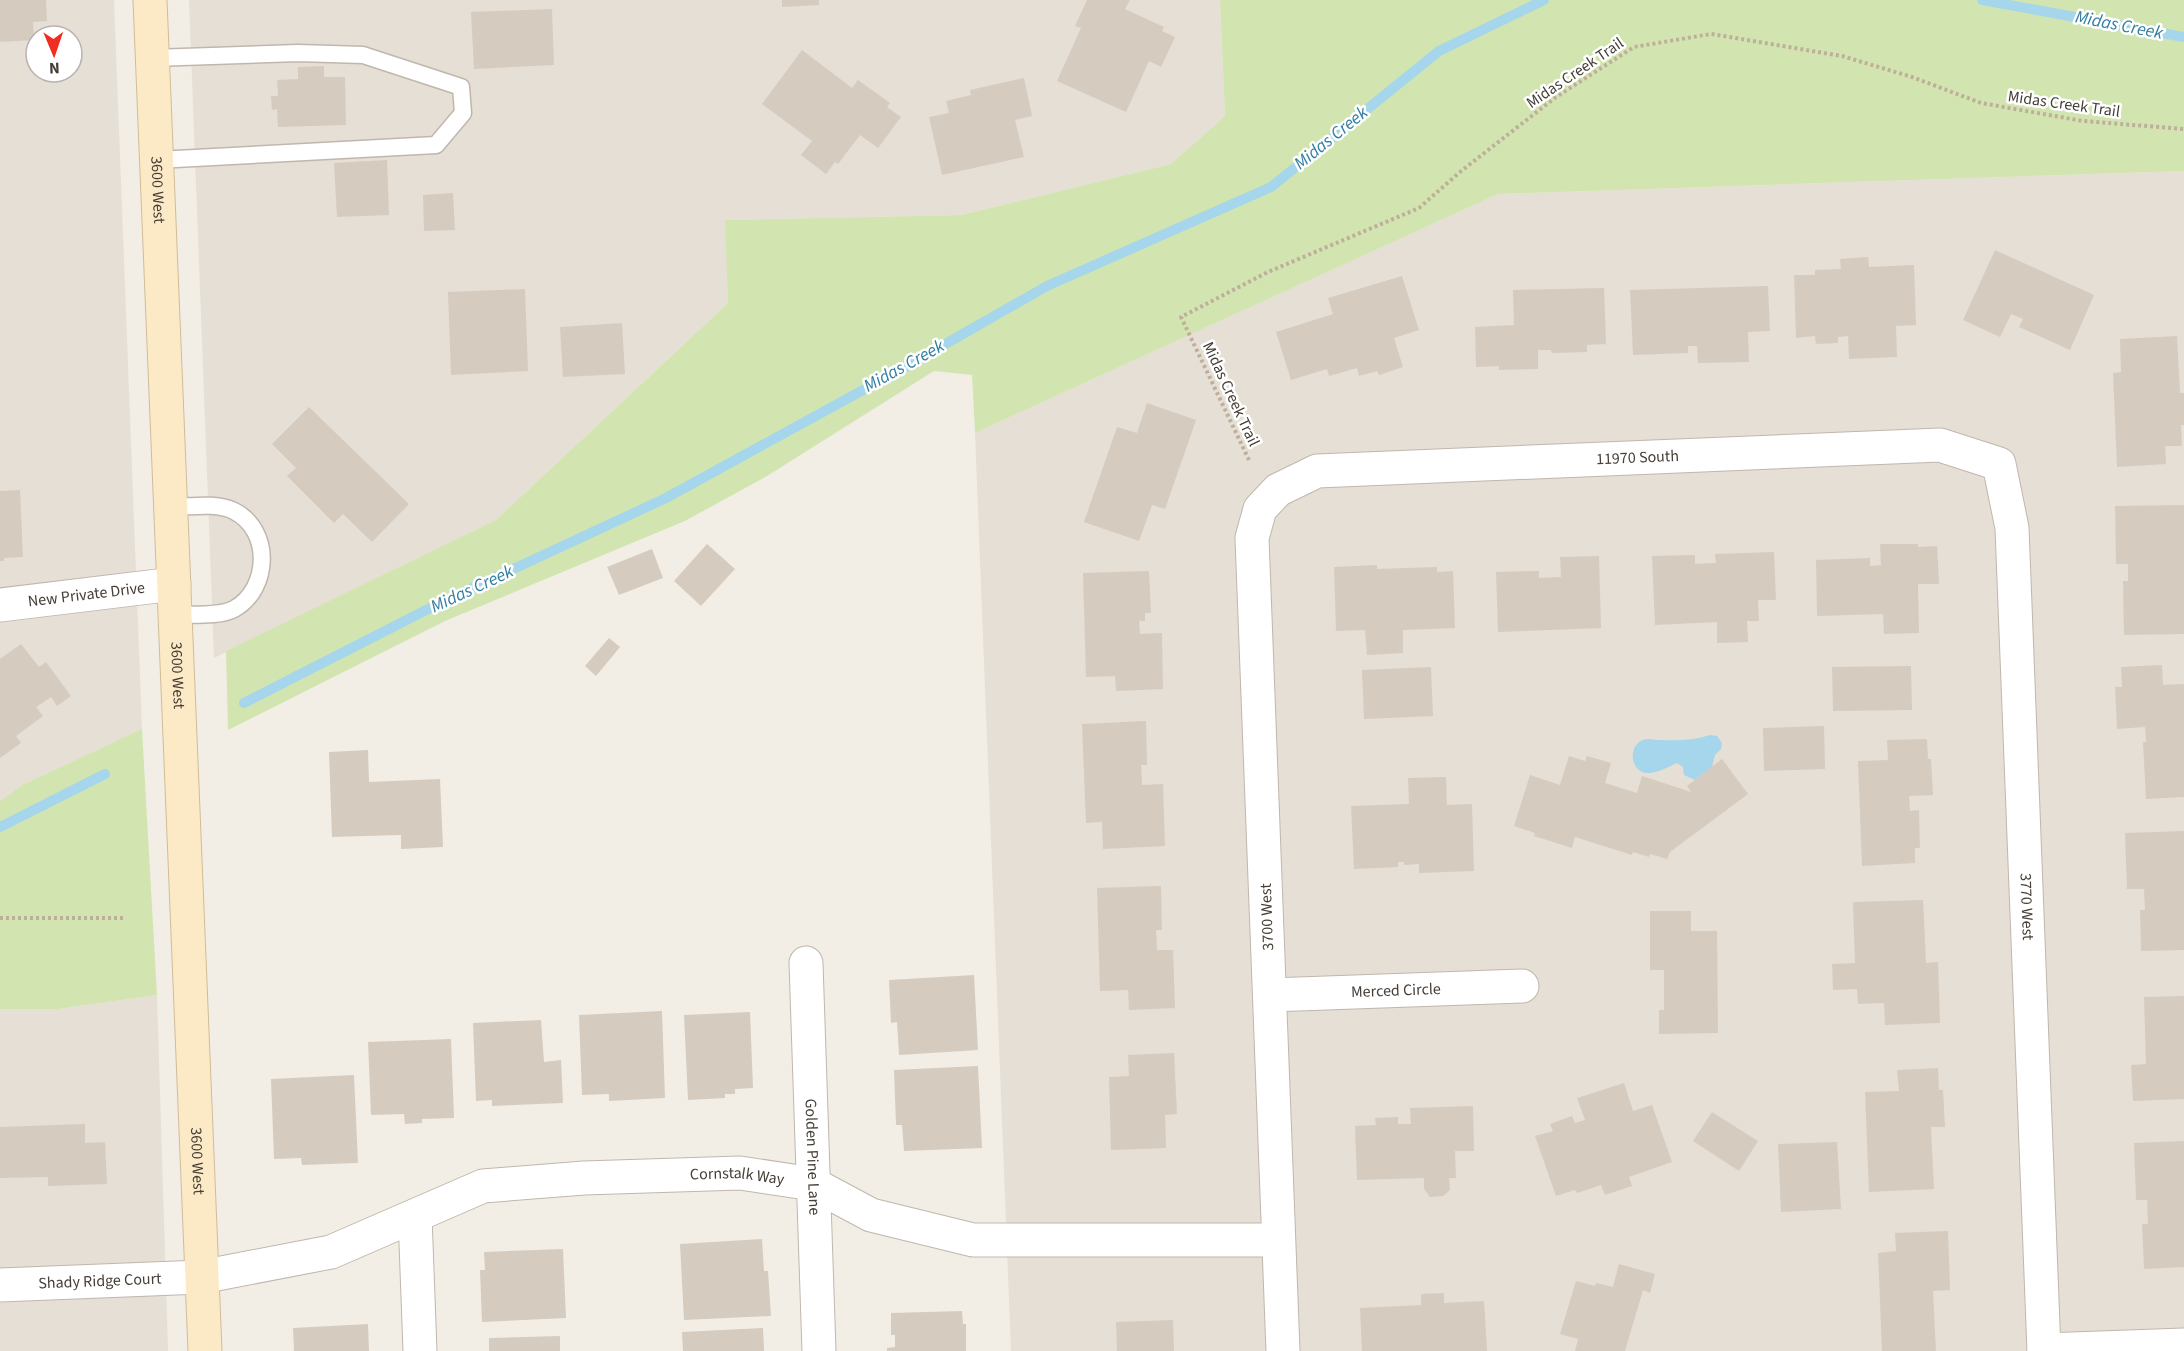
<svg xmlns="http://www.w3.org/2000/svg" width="2184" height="1351" font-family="'Source Sans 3',sans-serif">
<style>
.residential{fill:#e6dfd5;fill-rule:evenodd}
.green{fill:#d2e5b1}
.water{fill:#a5d6ec}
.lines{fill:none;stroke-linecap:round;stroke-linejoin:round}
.stream{stroke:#a5d6ec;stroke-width:10}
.building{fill:#d6cbbf}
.lane-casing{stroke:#c0b7ac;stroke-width:19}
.street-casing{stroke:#c0b7ac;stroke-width:35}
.secondary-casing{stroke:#d0bc98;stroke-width:35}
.path{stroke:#beaf9b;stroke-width:4;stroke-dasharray:3 3;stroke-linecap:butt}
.lane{stroke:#fff;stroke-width:16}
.street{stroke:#fff;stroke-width:33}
.secondary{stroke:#fceac7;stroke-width:33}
.labels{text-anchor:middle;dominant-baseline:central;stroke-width:5;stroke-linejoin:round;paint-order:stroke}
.street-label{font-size:16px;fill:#453e36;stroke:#fff}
.water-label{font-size:18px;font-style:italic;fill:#327ea3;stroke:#fff}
</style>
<rect width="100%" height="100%" fill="#f2eee6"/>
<g class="residential">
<path d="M0,0H114L142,729L24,784L0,801ZM36,36H72V72H36Z"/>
<polygon points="189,0 1220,0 1225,116 1171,164 961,215 726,220 728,303 496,520 214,658"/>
<polygon points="2184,171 2184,1351 1011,1351 975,433 1498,194"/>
<polygon points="157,995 168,1351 0,1351 0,1009 58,1009"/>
</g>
<g class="green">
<polygon points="1220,0 2184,0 2184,171 1498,194 975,433 972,375 934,371 767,476 685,521 445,621 228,730 226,651 496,520 728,303 725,220 961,215 1171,164 1225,116"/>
<polygon points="142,729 157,995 58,1009 0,1009 0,801 24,784"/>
</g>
<path class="water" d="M1710,735L1717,736L1722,743L1721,749L1715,755L1712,767L1695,780L1684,775L1683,767L1677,763C1668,767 1656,774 1646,773C1631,771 1628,748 1641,741C1647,737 1652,740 1659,740C1675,741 1695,740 1710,735Z"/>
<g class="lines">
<g class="stream">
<polyline points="1982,0 2184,37"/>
<polyline points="244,703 436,605 666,498 905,367 1047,286 1271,187 1439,51 1544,0"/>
<polyline points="0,827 105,774"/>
</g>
</g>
<g class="building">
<polygon points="0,0 46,0 47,21 33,22 34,40 0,42"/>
<polygon points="782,0 819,0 819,5 782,7"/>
<polygon points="1087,0 1130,0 1125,9 1164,27 1162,31 1175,37 1161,67 1149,61 1126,112 1057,81 1081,28 1075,26"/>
<polygon points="552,9 554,65 474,69 471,12"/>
<polygon points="802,50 852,88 858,80 890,103 887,107 901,117 878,148 860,135 838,164 835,162 826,174 801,155 812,141 762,104"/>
<polygon points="324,66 324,77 345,77 346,125 278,127 277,109 272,110 271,96 278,96 277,80 298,79 298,67"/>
<polygon points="1024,78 1032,116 1015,120 1024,157 942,175 929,117 949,113 946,101 971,95 970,90"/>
<polygon points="387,160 389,215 337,217 334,163"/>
<polygon points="453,193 455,230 424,231 423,195"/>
<polygon points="1995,250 2094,295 2070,350 2019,327 2023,319 2011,314 2000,337 1963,320"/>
<polygon points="1868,257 1869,267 1914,265 1916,325 1896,326 1897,357 1849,359 1848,336 1838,337 1838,343 1816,344 1815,336 1796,338 1794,275 1815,275 1815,270 1841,269 1840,259"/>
<polygon points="1402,276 1419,330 1394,338 1403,367 1379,375 1377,371 1359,376 1357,368 1329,376 1327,369 1291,380 1276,332 1333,314 1328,298"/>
<polygon points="1768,286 1770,331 1748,332 1749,362 1698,363 1697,346 1688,346 1688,353 1633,355 1630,290"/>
<polygon points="1604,288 1606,344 1587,345 1587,352 1552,353 1551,350 1538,350 1538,369 1499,370 1499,366 1476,367 1475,327 1514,325 1513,290"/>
<polygon points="525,289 528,371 451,375 448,292"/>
<polygon points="622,323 625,374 563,377 560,327"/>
<polygon points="2177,336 2180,393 2184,393 2184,425 2181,425 2182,446 2165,446 2166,464 2117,467 2113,373 2121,372 2120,339"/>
<polygon points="1147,403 1196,420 1165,509 1152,505 1139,541 1084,522 1117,427 1137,433"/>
<polygon points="309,407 409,504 372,542 343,514 334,523 287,476 296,468 272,444"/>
<polygon points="20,490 23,557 4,558 4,561 0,561 0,491"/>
<polygon points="2184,505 2184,634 2124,635 2123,581 2128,581 2128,564 2116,564 2115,506"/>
<polygon points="707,544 735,569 701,606 674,581"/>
<polygon points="1880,544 1918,544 1918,547 1937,546 1939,584 1918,584 1919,633 1884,634 1883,614 1817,616 1816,560 1870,558 1870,566 1881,565"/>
<polygon points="652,549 663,578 619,595 607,567"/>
<polygon points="1774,552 1776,600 1758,600 1759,621 1747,621 1748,642 1717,643 1717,622 1655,625 1652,556 1695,555 1695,564 1716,563 1715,554"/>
<polygon points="1599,556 1601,628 1498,632 1496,572 1539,571 1539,578 1561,577 1560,557"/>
<polygon points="1377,565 1377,569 1437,567 1437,572 1453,571 1455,628 1403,630 1403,653 1367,655 1365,630 1336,631 1334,567"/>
<polygon points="1149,571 1151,613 1145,613 1145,621 1139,621 1140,634 1162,633 1163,689 1116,691 1115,676 1086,677 1083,573"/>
<polygon points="609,638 620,647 596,676 585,666"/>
<polygon points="21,644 39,667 46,662 71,696 57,706 51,697 36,707 43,716 16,736 21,743 0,758 0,659"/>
<polygon points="2162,665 2163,685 2184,684 2184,797 2146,799 2143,742 2146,742 2145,727 2117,729 2115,687 2122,687 2121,667"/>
<polygon points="1911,666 1912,710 1833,711 1832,667"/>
<polygon points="1431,667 1433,716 1364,719 1362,670"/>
<polygon points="1146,721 1147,765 1141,765 1142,785 1163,784 1165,846 1103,849 1102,822 1086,823 1082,724"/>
<polygon points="1824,726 1825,769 1764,771 1763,728"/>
<polygon points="1927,739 1928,759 1931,759 1933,795 1909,796 1910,811 1919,810 1920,848 1915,848 1915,863 1862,866 1858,761 1888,760 1887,740"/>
<polygon points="368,750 369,782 440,779 443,847 401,849 401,835 332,837 329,752"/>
<polygon points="1569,756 1585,761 1587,756 1611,763 1605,783 1637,793 1642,776 1691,792 1687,786 1722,759 1748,794 1670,852 1667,859 1650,854 1649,857 1633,852 1632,855 1575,837 1572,848 1534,836 1535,833 1514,826 1530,775 1560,785"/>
<polygon points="1446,777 1447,805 1472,804 1474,871 1419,873 1419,864 1404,865 1404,862 1398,862 1398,867 1354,869 1351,806 1409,804 1408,778"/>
<polygon points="2184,831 2184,950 2141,951 2140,910 2145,910 2144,889 2127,889 2125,833"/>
<polygon points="1161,886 1162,930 1156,930 1157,950 1173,950 1175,1008 1129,1010 1128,990 1100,991 1097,888"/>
<polygon points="1923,900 1926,963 1938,962 1940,1023 1885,1025 1884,1003 1858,1004 1857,989 1833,990 1832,964 1855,963 1853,902"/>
<polygon points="1650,911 1691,911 1691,931 1717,931 1718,1033 1659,1034 1659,1010 1664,1010 1664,970 1650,970"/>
<polygon points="974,975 978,1050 899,1055 897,1022 891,1023 889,980"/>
<polygon points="2184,996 2184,1099 2133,1101 2131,1065 2146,1064 2144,997"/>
<polygon points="662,1011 665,1098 609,1101 609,1094 582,1095 579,1015"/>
<polygon points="750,1012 753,1088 735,1089 735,1094 725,1094 725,1098 688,1100 684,1015"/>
<polygon points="541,1020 544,1062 561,1060 563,1103 492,1106 492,1100 476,1101 473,1023"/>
<polygon points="451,1039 454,1118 422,1119 422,1123 405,1124 404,1114 371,1115 368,1042"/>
<polygon points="1174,1053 1177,1114 1165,1115 1166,1148 1111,1150 1109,1077 1129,1076 1128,1055"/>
<polygon points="978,1066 982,1148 904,1151 902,1125 896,1125 894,1070"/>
<polygon points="1938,1068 1939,1090 1943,1090 1945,1127 1931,1127 1934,1189 1869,1192 1865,1092 1899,1091 1897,1070"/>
<polygon points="354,1075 358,1163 302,1165 301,1158 274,1159 271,1079"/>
<polygon points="1624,1083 1633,1111 1652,1105 1672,1162 1629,1177 1632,1186 1605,1195 1601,1185 1577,1193 1575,1190 1556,1196 1535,1136 1553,1131 1550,1124 1572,1116 1575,1123 1585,1120 1577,1098"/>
<polygon points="1473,1106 1474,1151 1455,1151 1456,1178 1449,1178 1450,1190 1443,1196 1430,1197 1424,1189 1424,1178 1357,1180 1355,1126 1376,1125 1375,1118 1398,1117 1398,1124 1411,1124 1410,1108"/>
<polygon points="1712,1112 1758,1141 1739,1171 1693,1141"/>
<polygon points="85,1124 85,1143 105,1142 107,1184 48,1186 48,1177 0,1178 0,1127"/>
<polygon points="2184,1141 2184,1267 2144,1269 2142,1224 2148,1224 2147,1200 2136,1200 2134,1143"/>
<polygon points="1837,1142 1841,1209 1781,1212 1778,1144"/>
<polygon points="1948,1231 1950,1290 1933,1291 1936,1351 1882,1351 1878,1253 1896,1251 1895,1233"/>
<polygon points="762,1239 764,1271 768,1271 771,1316 684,1320 680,1244"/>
<polygon points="563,1249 566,1318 482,1322 480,1270 485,1270 484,1252"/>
<polygon points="1619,1264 1655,1274 1650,1293 1643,1290 1625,1351 1575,1351 1578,1339 1560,1334 1576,1281 1595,1286 1596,1283 1613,1287"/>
<polygon points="1444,1293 1444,1303 1484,1301 1487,1351 1362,1351 1360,1308 1421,1305 1421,1294"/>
<polygon points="962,1311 963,1324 966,1324 966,1351 887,1351 887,1348 895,1347 895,1335 891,1335 891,1313"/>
<polygon points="1173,1320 1174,1351 1117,1351 1116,1322"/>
<polygon points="368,1324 369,1351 294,1351 293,1328"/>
<polygon points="763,1328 764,1351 683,1351 682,1332"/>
<polygon points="560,1336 560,1351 489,1351 489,1338"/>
</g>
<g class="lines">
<g class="lane-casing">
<g id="lane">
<polyline points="153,58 298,53 363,55 461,87 463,113 436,145 157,160"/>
<path d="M170,507C190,507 216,502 234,511C272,530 270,589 234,609C220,617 190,614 174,615"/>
</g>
</g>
<g class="street-casing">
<g id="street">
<path id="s1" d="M0,605L174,584"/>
<path id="s2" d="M806,963L819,1351"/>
<path id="s3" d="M1270,995L1522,986"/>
<polyline points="415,1216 420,1351"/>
<path id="s4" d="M0,1285L201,1277L331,1252L483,1186L584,1178L740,1173L813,1184L871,1215L973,1240H1278"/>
<polyline points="2044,1350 2184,1345"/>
<path id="s5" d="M1283,1351L1252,538L1260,509L1278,490L1317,471L1940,445L1999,464L2012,528L2044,1351"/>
</g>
</g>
<g class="secondary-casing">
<g id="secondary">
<path id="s6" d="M150,0L205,1351"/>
</g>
</g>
<g class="path">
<polyline points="1249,460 1181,317 1268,272 1419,208 1460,172 1556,97 1634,47 1711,34 1842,56 1912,77 1981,103 2083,121 2184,129"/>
<polyline points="0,918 126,918"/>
</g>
<use href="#lane" class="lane"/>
<use href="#street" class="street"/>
<use href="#secondary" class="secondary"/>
</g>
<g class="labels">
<g class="street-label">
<text transform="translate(1575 73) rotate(-34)">Midas Creek Trail</text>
<text transform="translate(2064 104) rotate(8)">Midas Creek Trail</text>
<text stroke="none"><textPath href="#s6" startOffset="190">3600 West</textPath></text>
<text transform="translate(1231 394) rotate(65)">Midas Creek Trail</text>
<text stroke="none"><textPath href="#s5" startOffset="1234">11970 South</textPath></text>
<text stroke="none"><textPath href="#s1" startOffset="87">New Private Drive</textPath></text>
<text stroke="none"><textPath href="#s6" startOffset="676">3600 West</textPath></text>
<text stroke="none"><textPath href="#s5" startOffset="2043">3770 West</textPath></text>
<text transform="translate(1267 917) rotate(-92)">3700 West</text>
<text stroke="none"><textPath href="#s3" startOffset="126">Merced Circle</textPath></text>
<text stroke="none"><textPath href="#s2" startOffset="194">Golden Pine Lane</textPath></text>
<text stroke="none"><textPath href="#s6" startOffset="1162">3600 West</textPath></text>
<text stroke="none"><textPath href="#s4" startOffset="754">Cornstalk Way</textPath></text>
<text stroke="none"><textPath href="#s4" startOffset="100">Shady Ridge Court</textPath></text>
</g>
<g class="water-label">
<text transform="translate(2119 25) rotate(11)">Midas Creek</text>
<text transform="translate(1331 138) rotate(-39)">Midas Creek</text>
<text transform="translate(904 366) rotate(-29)">Midas Creek</text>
<text transform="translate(472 589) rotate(-25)">Midas Creek</text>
</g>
</g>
<g transform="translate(54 54) rotate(178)"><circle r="28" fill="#ffffff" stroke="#b5b2af" stroke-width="1.5"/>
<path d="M0-4.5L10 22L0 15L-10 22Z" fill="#ef2d21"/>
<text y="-9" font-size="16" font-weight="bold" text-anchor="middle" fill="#453e36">N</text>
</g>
</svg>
